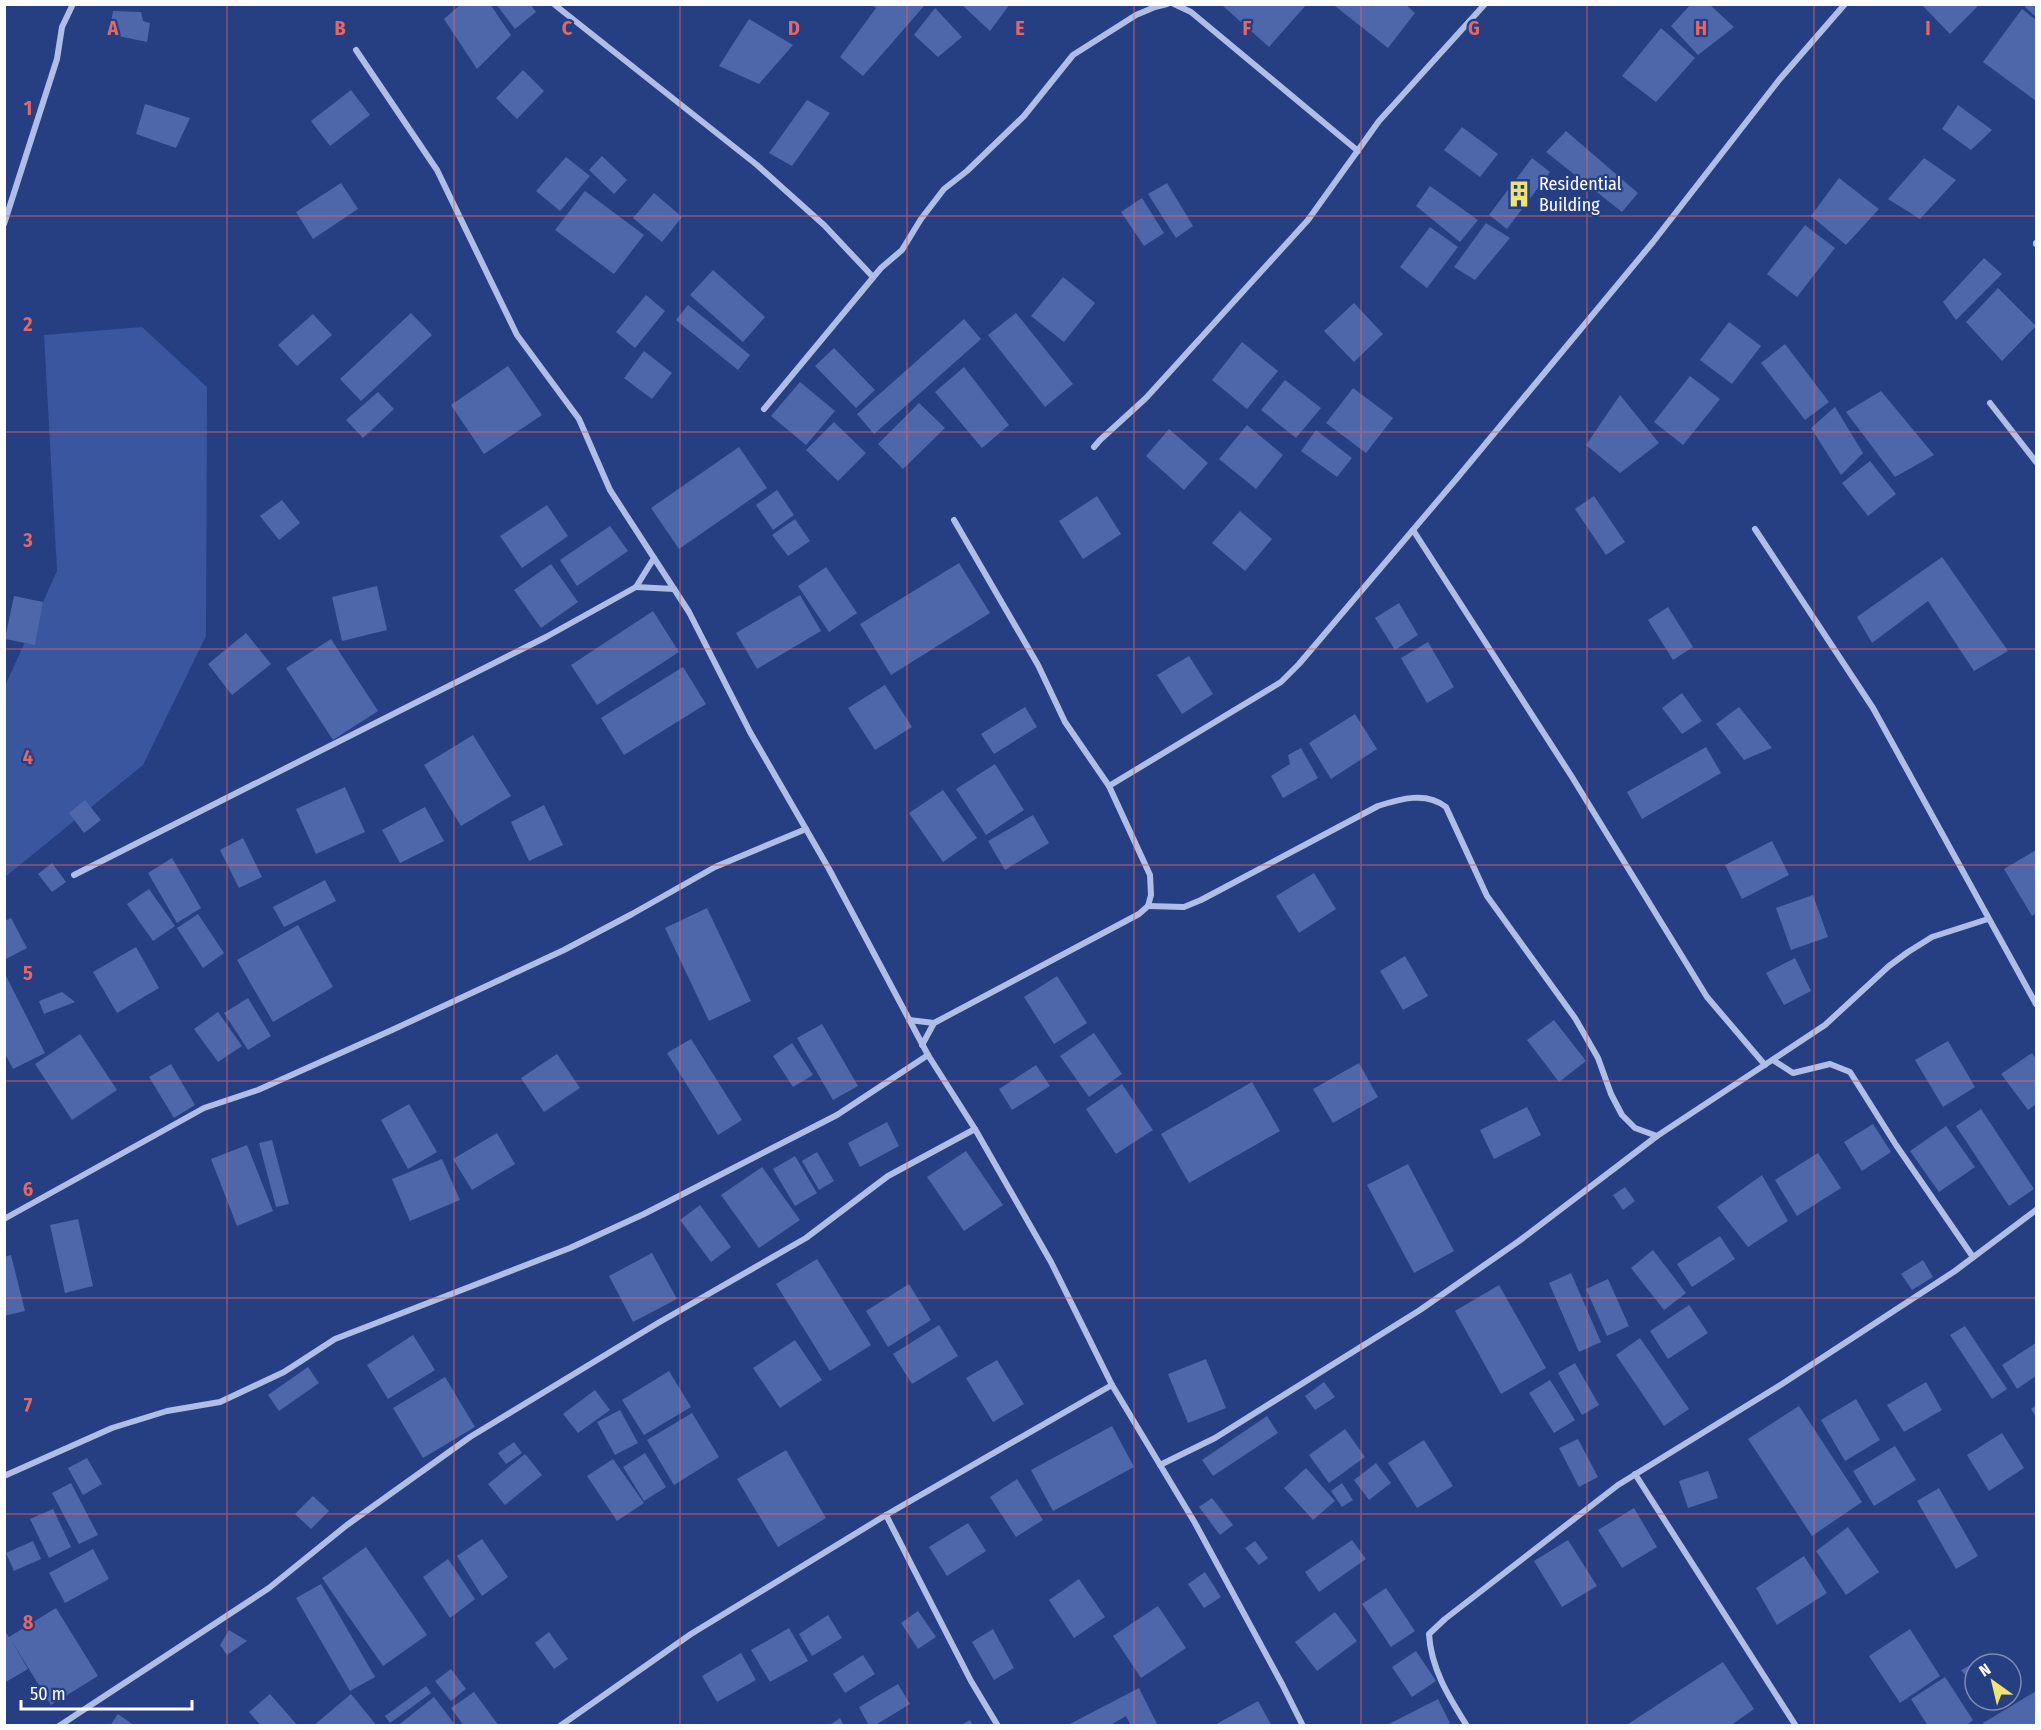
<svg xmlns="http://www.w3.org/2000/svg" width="2041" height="1730" font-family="'Fira Sans Condensed',sans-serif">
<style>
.green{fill:#3a569f}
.building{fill:#4e67ab}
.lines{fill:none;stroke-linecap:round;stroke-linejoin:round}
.street{stroke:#aebee7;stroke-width:6}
.grid{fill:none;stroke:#e26868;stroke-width:1.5;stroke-opacity:0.55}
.labels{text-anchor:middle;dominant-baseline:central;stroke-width:4.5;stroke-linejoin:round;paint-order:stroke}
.poi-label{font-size:18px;fill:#fff;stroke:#263e82;text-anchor:start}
.grid-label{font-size:20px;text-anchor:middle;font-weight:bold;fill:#e26868;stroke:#263e82;stroke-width:4.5;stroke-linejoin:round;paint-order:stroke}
</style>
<rect width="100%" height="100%" fill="#263e82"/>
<polygon class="green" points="142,327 207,387 206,636 143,765 5,877 5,686 57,571 44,335"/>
<g class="building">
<polygon points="461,4 490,4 511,35 477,69 444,19"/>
<polygon points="496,4 530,4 536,12 515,29"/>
<polygon points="871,4 924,6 863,76 840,57 876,8"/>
<polygon points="961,4 1010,4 990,31"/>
<polygon points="1224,4 1307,4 1269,47 1223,6"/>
<polygon points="1337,4 1405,4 1415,13 1388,48 1335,6"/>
<polygon points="1691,4 1709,4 1734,27 1698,55 1671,26"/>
<polygon points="1921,4 1980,4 1950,34"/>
<polygon points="2027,4 2036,4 2036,17 2025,7"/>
<polygon points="935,8 962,37 938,57 914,35"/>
<polygon points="2022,9 2036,20 2036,101 1983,62"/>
<polygon points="113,11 141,12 143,21 150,23 147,42 109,34"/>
<polygon points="749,19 793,45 759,84 719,66"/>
<polygon points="1661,28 1695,58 1656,102 1622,76"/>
<polygon points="523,70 544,91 517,119 496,98"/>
<polygon points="351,90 370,115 330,146 311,121"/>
<polygon points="807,100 830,113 792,166 769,153"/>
<polygon points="145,104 190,118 176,148 136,134"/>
<polygon points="1958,105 1992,130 1971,150 1942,129"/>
<polygon points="1462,127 1498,154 1480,177 1444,150"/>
<polygon points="1566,131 1638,193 1622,212 1546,152"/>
<polygon points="602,156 627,180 614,194 589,170"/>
<polygon points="566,157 590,176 560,211 536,191"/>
<polygon points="1532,158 1550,172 1507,229 1489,215"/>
<polygon points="1924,158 1956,180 1920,219 1888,199"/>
<polygon points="1839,178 1879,209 1846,245 1811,216"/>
<polygon points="341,183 358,209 313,239 296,212"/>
<polygon points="1167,183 1193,226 1176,238 1148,194"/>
<polygon points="1430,186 1478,220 1460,242 1416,206"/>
<polygon points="585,191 644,235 614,274 555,230"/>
<polygon points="654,193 682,217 662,242 633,218"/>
<polygon points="1142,198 1164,233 1144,246 1121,212"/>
<polygon points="1486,223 1510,238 1475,280 1454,267"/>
<polygon points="1805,225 1835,248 1797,297 1767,274"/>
<polygon points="1430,227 1458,247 1427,288 1400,267"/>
<polygon points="1984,258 2002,274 1956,320 1943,302"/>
<polygon points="713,270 765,317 743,342 690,295"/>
<polygon points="1063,277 1095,303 1064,342 1031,316"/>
<polygon points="1998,288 2036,326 2002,361 1966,322"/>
<polygon points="646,295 665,311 635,348 616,332"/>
<polygon points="1354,303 1383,334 1354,362 1324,331"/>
<polygon points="688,305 750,355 738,370 676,320"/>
<polygon points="411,313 432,335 361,401 340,379"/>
<polygon points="1016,313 1073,384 1045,407 988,335"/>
<polygon points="313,314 332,335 297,366 278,345"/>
<polygon points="964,319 981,339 874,434 857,414"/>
<polygon points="1729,322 1761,346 1732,384 1700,360"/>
<polygon points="1242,342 1278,371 1247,409 1212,380"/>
<polygon points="1785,344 1829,402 1805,420 1761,363"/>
<polygon points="834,348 875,390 856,408 815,366"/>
<polygon points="644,351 672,373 652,399 624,378"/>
<polygon points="508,366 542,415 484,454 451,405"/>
<polygon points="964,367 1009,425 982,448 935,392"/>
<polygon points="1690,376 1720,399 1683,445 1654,422"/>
<polygon points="1285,380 1321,408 1296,438 1261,410"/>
<polygon points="800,382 835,411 806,445 771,416"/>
<polygon points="1353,388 1393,418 1366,453 1326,423"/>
<polygon points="1881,391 1934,455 1895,477 1846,412"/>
<polygon points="378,392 394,409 363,438 346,420"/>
<polygon points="1620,395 1659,443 1620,473 1586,445"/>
<polygon points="919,403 945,428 903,469 878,444"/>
<polygon points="1835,407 1863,453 1841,475 1811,428"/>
<polygon points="834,422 866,453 838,481 806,450"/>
<polygon points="1247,425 1283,455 1256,489 1219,459"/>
<polygon points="1169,429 1208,463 1184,490 1146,456"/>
<polygon points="1316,430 1352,458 1337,477 1301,451"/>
<polygon points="739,447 767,488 679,549 651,508"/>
<polygon points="1870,461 1896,494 1868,516 1842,483"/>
<polygon points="777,490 794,515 773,530 756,505"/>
<polygon points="1097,496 1121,534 1083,559 1059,521"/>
<polygon points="1594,496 1625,542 1606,555 1575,509"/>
<polygon points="282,500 300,523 279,540 260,516"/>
<polygon points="547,505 568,536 522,568 500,536"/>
<polygon points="1240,511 1272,539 1245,571 1212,543"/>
<polygon points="795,519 810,541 788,556 772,535"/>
<polygon points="610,526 628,551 577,586 560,560"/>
<polygon points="1942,557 2008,651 1974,671 1928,601 1872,643 1857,617"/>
<polygon points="959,563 990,613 891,675 860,624"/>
<polygon points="551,564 578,602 541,628 514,590"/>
<polygon points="826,567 857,613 829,632 798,586"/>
<polygon points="377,586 387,630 342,641 332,597"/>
<polygon points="800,595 821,631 757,669 736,633"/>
<polygon points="14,596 43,602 35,645 5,639"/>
<polygon points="1399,603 1418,635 1395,650 1375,618"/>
<polygon points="1668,607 1693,647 1673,660 1648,620"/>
<polygon points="653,611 679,652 597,705 571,665"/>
<polygon points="246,633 271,664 232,695 208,664"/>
<polygon points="331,639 378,711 333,740 286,668"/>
<polygon points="1428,642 1454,687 1427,703 1401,658"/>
<polygon points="1189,656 1213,694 1182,714 1157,675"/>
<polygon points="683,667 706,704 624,755 601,718"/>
<polygon points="885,685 912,727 875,750 848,708"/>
<polygon points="1682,693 1702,721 1682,734 1662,708"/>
<polygon points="1025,707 1037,727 994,754 981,734"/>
<polygon points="1739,707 1772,748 1744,760 1716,724"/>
<polygon points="1355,714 1377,749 1331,779 1309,743"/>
<polygon points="473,735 511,796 461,826 424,765"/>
<polygon points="1706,747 1721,773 1642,819 1627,792"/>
<polygon points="1301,748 1318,778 1283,798 1271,776 1290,764 1288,755"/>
<polygon points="995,764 1024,810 986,835 956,789"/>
<polygon points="345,787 365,832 316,854 296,809"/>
<polygon points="943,790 977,838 943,862 909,813"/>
<polygon points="85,800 101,820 84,833 69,813"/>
<polygon points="544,805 563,845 529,861 511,822"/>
<polygon points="425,807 444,841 400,863 382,830"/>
<polygon points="1033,815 1049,843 1005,870 988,841"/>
<polygon points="243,838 262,877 239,888 220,850"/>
<polygon points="1772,841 1789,875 1742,899 1725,865"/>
<polygon points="2036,850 2036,913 2032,916 2004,869"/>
<polygon points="172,858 201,908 177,923 148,873"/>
<polygon points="52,863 66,882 52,892 38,874"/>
<polygon points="1314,873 1336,909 1299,933 1276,896"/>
<polygon points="325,880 336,901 284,927 273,907"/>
<polygon points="149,889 175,926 153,941 127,904"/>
<polygon points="1813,895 1828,937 1791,950 1776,908"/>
<polygon points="707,908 751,1001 709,1021 665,928"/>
<polygon points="198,914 224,953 203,968 177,928"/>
<polygon points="11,918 27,948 4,960 4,921"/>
<polygon points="298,925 333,987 273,1022 237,960"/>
<polygon points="136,947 159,988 117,1013 93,972"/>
<polygon points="1405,956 1428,996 1403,1010 1380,971"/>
<polygon points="1795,958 1811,991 1784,1005 1766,973"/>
<polygon points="4,972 45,1053 13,1069 4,1052"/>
<polygon points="1057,976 1087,1023 1054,1044 1024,997"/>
<polygon points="62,992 75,1002 44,1014 39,1001"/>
<polygon points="248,998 271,1036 248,1050 224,1013"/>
<polygon points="218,1012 242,1046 218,1062 194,1029"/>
<polygon points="1554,1020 1586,1061 1559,1082 1527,1040"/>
<polygon points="822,1024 858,1086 833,1100 797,1038"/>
<polygon points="1094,1033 1122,1074 1089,1097 1060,1056"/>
<polygon points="80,1034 117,1090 72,1120 35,1064"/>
<polygon points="691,1039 742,1120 718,1135 667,1053"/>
<polygon points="1948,1041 1975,1087 1943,1107 1915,1060"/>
<polygon points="792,1043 813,1075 793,1087 773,1056"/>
<polygon points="2032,1053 2036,1059 2036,1104 2028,1110 2001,1074"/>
<polygon points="557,1054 580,1088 544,1112 521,1078"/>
<polygon points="1359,1063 1378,1097 1333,1123 1313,1089"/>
<polygon points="171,1064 195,1105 174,1118 149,1077"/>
<polygon points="1036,1065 1050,1086 1012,1110 999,1089"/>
<polygon points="1252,1082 1280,1131 1189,1183 1161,1134"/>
<polygon points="1122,1084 1153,1130 1116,1154 1086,1109"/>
<polygon points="409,1104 437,1152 408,1169 381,1120"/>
<polygon points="1527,1107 1541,1135 1494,1159 1480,1130"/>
<polygon points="1981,1109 2034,1189 2009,1206 1956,1126"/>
<polygon points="887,1122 899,1146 860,1167 848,1143"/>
<polygon points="1873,1124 1891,1152 1862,1171 1844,1142"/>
<polygon points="1946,1126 1975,1167 1939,1192 1910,1151"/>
<polygon points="497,1133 515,1164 472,1190 453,1159"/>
<polygon points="272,1140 289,1204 276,1207 259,1143"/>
<polygon points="247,1145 273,1211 237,1226 211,1159"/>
<polygon points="966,1151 1003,1205 964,1231 927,1177"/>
<polygon points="817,1152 834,1181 819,1190 802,1161"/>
<polygon points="1818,1153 1841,1188 1797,1216 1775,1180"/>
<polygon points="795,1156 817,1193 795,1206 773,1169"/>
<polygon points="442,1159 460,1200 410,1221 392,1179"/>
<polygon points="1408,1164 1454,1251 1414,1273 1367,1185"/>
<polygon points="762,1167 800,1220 759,1248 721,1195"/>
<polygon points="1762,1175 1788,1221 1748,1247 1717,1207"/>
<polygon points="1625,1187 1635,1201 1623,1210 1613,1195"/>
<polygon points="700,1205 731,1247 711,1262 680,1220"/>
<polygon points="78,1219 93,1286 65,1293 50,1225"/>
<polygon points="1720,1236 1735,1259 1692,1287 1677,1264"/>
<polygon points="1653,1250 1686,1293 1664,1310 1631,1268"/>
<polygon points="652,1253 677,1299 633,1322 609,1276"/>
<polygon points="11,1255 25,1311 4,1316 4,1257"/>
<polygon points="817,1259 871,1345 830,1371 776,1284"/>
<polygon points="1923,1260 1933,1277 1912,1290 1901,1274"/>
<polygon points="1571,1273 1601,1342 1579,1352 1549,1283"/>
<polygon points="1608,1279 1629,1326 1607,1336 1586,1289"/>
<polygon points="909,1284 931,1320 888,1347 866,1311"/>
<polygon points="1499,1285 1546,1368 1501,1394 1455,1311"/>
<polygon points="1689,1305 1708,1333 1668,1359 1650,1331"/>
<polygon points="939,1325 958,1356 912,1384 893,1354"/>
<polygon points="1965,1326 2007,1389 1992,1399 1950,1335"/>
<polygon points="413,1335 435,1370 388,1399 367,1365"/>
<polygon points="1640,1338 1689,1409 1664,1426 1616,1355"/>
<polygon points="795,1340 822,1380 780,1408 753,1368"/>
<polygon points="2036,1343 2036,1376 2017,1389 2002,1365"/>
<polygon points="1206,1359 1226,1408 1188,1423 1168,1374"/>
<polygon points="997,1360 1024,1404 993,1422 966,1378"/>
<polygon points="1575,1363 1599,1405 1582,1415 1558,1373"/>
<polygon points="308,1367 319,1383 279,1411 268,1395"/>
<polygon points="669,1371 691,1407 644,1435 622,1400"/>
<polygon points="445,1377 475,1427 423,1458 393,1408"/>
<polygon points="1550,1380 1575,1420 1554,1433 1529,1393"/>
<polygon points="1324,1382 1335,1397 1315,1410 1305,1396"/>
<polygon points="1926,1382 1942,1410 1904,1432 1887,1405"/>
<polygon points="595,1390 610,1410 578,1433 563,1414"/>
<polygon points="1856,1399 1880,1440 1845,1461 1821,1420"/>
<polygon points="2036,1405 2036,1417 2031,1409"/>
<polygon points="1799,1406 1862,1502 1812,1536 1748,1439"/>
<polygon points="620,1410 638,1443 615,1455 597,1422"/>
<polygon points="692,1413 719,1457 674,1485 647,1440"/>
<polygon points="1267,1416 1278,1433 1213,1476 1202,1460"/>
<polygon points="1112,1426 1134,1467 1053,1511 1031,1470"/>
<polygon points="1345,1429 1365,1457 1329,1483 1309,1455"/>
<polygon points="2002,1433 2024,1468 1989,1491 1967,1455"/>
<polygon points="1578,1439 1598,1477 1579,1487 1559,1448"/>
<polygon points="1424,1440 1453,1486 1417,1508 1388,1463"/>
<polygon points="514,1442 522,1453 506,1464 498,1453"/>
<polygon points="1895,1446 1916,1480 1874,1506 1853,1471"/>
<polygon points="786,1450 826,1518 778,1547 737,1479"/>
<polygon points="645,1453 666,1487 644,1501 623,1467"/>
<polygon points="525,1454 542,1475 505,1505 488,1484"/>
<polygon points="87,1458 102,1484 83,1495 68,1468"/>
<polygon points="613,1459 644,1503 617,1521 587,1476"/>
<polygon points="1376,1463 1391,1483 1369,1500 1354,1480"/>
<polygon points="1306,1468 1335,1501 1313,1520 1284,1488"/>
<polygon points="1708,1471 1718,1498 1688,1508 1679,1481"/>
<polygon points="1017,1479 1043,1520 1016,1537 990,1497"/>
<polygon points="71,1483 98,1535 79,1544 52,1493"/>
<polygon points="1342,1483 1353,1500 1342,1507 1331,1491"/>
<polygon points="1939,1488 1978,1556 1956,1569 1917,1501"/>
<polygon points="313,1496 329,1511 311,1529 295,1514"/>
<polygon points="1212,1498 1233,1525 1220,1535 1199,1507"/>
<polygon points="1634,1508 1657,1547 1622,1568 1598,1530"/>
<polygon points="53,1509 71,1547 49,1558 30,1519"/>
<polygon points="968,1523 986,1551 947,1576 929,1547"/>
<polygon points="1848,1527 1879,1572 1846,1595 1816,1551"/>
<polygon points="482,1539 508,1577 482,1596 457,1556"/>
<polygon points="1352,1540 1366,1559 1319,1592 1305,1572"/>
<polygon points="1568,1540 1597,1586 1562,1607 1534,1561"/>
<polygon points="33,1541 41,1559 14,1571 6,1553"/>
<polygon points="1255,1541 1268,1558 1259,1565 1245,1548"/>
<polygon points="366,1547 427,1635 383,1666 322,1578"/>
<polygon points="93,1549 109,1579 65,1603 49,1573"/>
<polygon points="1804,1556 1827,1593 1777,1625 1756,1588"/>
<polygon points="448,1559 475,1599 450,1618 423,1577"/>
<polygon points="1205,1572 1221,1597 1204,1608 1188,1584"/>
<polygon points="1079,1579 1105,1617 1074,1638 1049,1600"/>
<polygon points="321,1584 375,1677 350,1691 296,1598"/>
<polygon points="1386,1588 1415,1631 1391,1647 1362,1604"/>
<polygon points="1158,1606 1186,1648 1141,1678 1113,1636"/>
<polygon points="56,1608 98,1676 51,1705 10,1638 28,1669 4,1683 4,1630 9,1637"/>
<polygon points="918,1611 936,1637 918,1649 901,1623"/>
<polygon points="1335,1612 1357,1641 1317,1671 1295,1642"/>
<polygon points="828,1615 842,1638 812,1656 799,1634"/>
<polygon points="789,1628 808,1661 770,1682 751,1650"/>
<polygon points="993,1629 1014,1668 994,1680 972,1642"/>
<polygon points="1910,1629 1940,1676 1900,1703 1869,1656"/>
<polygon points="229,1630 247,1641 227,1655 220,1645"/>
<polygon points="549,1632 568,1659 554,1669 535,1643"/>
<polygon points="1416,1651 1436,1681 1412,1697 1392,1667"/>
<polygon points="741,1653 756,1680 717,1702 702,1676"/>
<polygon points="863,1655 875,1674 845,1693 833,1674"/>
<polygon points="1982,1659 1986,1664 1975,1664 1975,1678 1970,1681 1961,1670"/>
<polygon points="1723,1662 1754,1709 1730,1726 1625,1726"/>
<polygon points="451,1669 466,1689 451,1701 435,1681"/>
<polygon points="1945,1677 1973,1720 1966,1726 1928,1726 1911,1699"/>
<polygon points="898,1684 910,1704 874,1726 869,1726 859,1707"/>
<polygon points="426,1686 431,1693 390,1723 385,1716"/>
<polygon points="1139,1688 1158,1726 1131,1726 1126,1716 1109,1726 1066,1726"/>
<polygon points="2036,1691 2036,1723 2033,1726 1985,1726 1983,1723"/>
<polygon points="474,1692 499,1726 464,1726 451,1708"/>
<polygon points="270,1694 298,1726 261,1726 249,1712"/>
<polygon points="351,1694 377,1726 313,1726"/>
<polygon points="434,1697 456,1726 397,1726"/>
<polygon points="1438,1699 1450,1723 1445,1726 1385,1726"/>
<polygon points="1258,1701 1272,1726 1213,1726"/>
<polygon points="118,1714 135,1726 110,1726"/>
<polygon points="840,1718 844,1726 828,1726"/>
<polygon points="970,1720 973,1726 959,1726"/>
</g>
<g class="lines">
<g class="street">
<polyline points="1174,4 1191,12 1358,151"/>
<polyline points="555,5 757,165 824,225 873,277"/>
<polyline points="356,50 437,170 517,335 579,419 610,490 689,612 750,732 829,869 928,1055 975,1129 1051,1262 1112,1385 1195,1523 1282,1684 1303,1726"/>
<polyline points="4,224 57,59 62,27 73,4"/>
<polyline points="2036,244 2036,243"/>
<polyline points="1990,403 2036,462"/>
<polyline points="764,409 881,268 902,250 921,219 944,189 967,171 1024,116 1073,55 1136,15 1155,7 1167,4"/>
<polyline points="1094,447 1100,440 1146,398 1308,220 1379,121 1485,4"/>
<polyline points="1755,529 1873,708 2036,1004"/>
<polyline points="1413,530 1572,777 1707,997 1765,1065"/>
<polyline points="636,587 674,589"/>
<polyline points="1109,786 1281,682 1299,664 1458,477 1653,242 1779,80 1845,4"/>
<polyline points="74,875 546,637 636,587 654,558"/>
<path d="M1148,906L1184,907L1201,900L1378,806C1400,799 1426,791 1446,807L1487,896L1575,1018L1598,1058L1611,1094L1622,1115L1635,1128L1657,1136"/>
<polyline points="909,1020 934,1023"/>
<polyline points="922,1045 934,1023 1139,914 1148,906 1151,895 1150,875 1109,786 1065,722 1038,665 954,520"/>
<polyline points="1773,1060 1793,1073 1830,1064 1850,1072 1896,1145 1973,1257"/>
<polyline points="4,1219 204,1108 258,1090 392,1030 564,950 632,914 715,867 806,829"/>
<polyline points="1160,1465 1215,1438 1420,1310 1519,1241 1657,1136 1825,1025 1889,966 1908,952 1932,937 1988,919"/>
<polyline points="1635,1474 1796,1726"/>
<polyline points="4,1476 112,1428 167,1411 220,1402 284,1372 335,1339 570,1248 644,1214 837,1115 928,1055"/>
<polyline points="886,1515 971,1681 998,1726"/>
<polyline points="59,1726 269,1588 347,1525 470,1437 658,1323 806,1238 888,1176 975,1129"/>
<polyline points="560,1726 691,1634 886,1515 1112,1385"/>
<path d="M1467,1726C1449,1697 1431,1669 1429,1634L1445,1619L1618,1485L1782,1384L1955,1271L2036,1210"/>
</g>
</g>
<path class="grid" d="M227,4V1726M454,4V1726M680,4V1726M907,4V1726M1134,4V1726M1361,4V1726M1587,4V1726M1814,4V1726M4,216H2036M4,432H2036M4,649H2036M4,865H2036M4,1081H2036M4,1298H2036M4,1514H2036"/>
<defs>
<g id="building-bare" transform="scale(2.07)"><path d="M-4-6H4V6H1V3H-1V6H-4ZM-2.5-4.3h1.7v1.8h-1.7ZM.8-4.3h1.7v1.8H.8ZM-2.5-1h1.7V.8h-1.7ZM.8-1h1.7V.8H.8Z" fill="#f0e273" stroke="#263e82" stroke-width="2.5" paint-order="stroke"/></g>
</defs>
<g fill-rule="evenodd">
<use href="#building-bare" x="1519" y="194"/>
</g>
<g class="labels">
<g class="poi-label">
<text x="1539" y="184">Residential<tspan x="1539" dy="21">Building</tspan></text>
</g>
</g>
<g class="grid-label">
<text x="113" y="35">A</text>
<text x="340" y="35">B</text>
<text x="567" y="35">C</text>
<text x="794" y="35">D</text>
<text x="1020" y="35">E</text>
<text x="1247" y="35">F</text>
<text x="1474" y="35">G</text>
<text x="1701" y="35">H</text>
<text x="1928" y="35">I</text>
<text x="28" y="115">1</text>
<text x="28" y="331">2</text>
<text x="28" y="547">3</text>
<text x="28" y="764">4</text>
<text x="28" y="980">5</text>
<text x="28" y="1196">6</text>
<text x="28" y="1412">7</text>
<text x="28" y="1629">8</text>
</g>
<rect width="2041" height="1730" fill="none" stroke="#ffffff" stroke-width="12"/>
<g transform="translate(1993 1682) rotate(326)"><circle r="28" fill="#263e82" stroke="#7d8bb4" stroke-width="1.5"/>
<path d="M0-4.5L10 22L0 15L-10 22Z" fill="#f0e273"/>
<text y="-9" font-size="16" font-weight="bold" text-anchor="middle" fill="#ffffff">N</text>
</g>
<path d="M21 1700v9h171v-9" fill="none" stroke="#ffffff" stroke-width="3"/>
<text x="30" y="1700" font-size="18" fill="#ffffff" stroke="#263e82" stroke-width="4.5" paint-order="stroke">50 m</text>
</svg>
